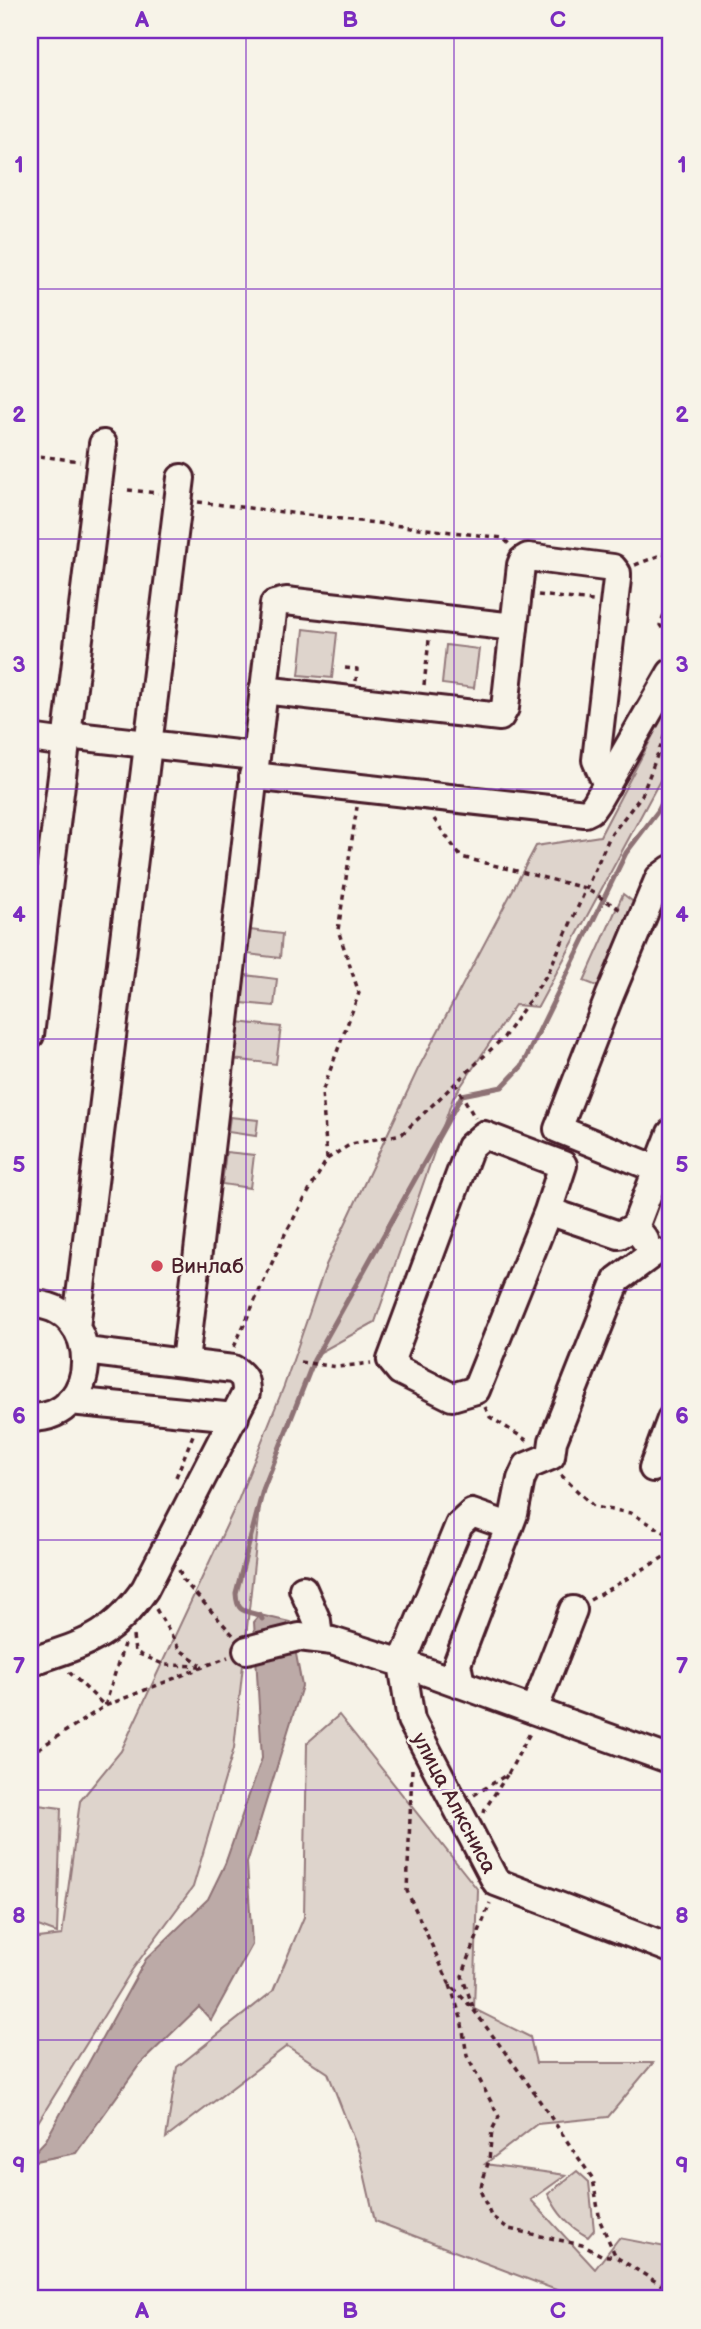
<svg xmlns="http://www.w3.org/2000/svg" width="701" height="2329" font-family="'Balsamiq Sans',sans-serif">
<style>
.green{fill:#ded4cc;stroke:#947a7c;stroke-width:2}
.water{fill:#bcaaa7;stroke:#8e7275;stroke-width:2}
.lines{fill:none;stroke-linecap:round;stroke-linejoin:round}
.stream{stroke:#8e7275;stroke-width:5}
.minor-casing{stroke:#4a1f2b;stroke-width:32}
.path{stroke:#4a1f2b;stroke-width:3.5;stroke-dasharray:5 5;stroke-linecap:butt}
.minor{stroke:#f7f3e8;stroke-width:26}
.grid{fill:none;stroke:#7b2cbf;stroke-width:2;stroke-opacity:0.55}
.poi-dot{fill:#d1495b;stroke:#f7f3e8;stroke-width:2.5}
.labels{text-anchor:middle;dominant-baseline:central;stroke-width:5;stroke-linejoin:round;paint-order:stroke}
.poi-label{font-size:21px;fill:#4a1f2b;stroke:#f7f3e8;text-anchor:start}
.street-label{font-size:21px;fill:#4a1f2b;stroke:#f7f3e8}
.neatline{fill:none;stroke:#7b2cbf;stroke-width:2.5}
.grid-label{font-size:23px;text-anchor:middle;font-weight:bold;fill:#7b2cbf}
</style>
<rect width="100%" height="100%" fill="#f7f3e8"/>
<filter id="ink" filterUnits="userSpaceOnUse"><feTurbulence type="fractalNoise" baseFrequency=".0143" numOctaves="2"/><feDisplacementMap in="SourceGraphic" scale="14" xChannelSelector="R" yChannelSelector="G"/><feConvolveMatrix kernelMatrix="1 2 1 2 8 2 1 2 1" color-interpolation-filters="sRGB"/></filter>
<g filter="url(#ink)">
<g class="green">
<polygon points="304,629 337,633 332,678 299,675"/>
<polygon points="446,645 479,649 474,688 442,684"/>
<polygon points="671,701 671,760 538,1007 515,1005 453,1098 375,1322 317,1354 262,1489 234,1748 193,1887 132,1970 30,2135 30,1939 62,1935 80,1801 121,1751 237,1503 284,1386 326,1265 418,1069 536,846 600,836"/>
<polygon points="623,894 636,904 602,988 584,981"/>
<polygon points="250,930 282,934 280,958 247,954"/>
<polygon points="245,975 277,979 274,1006 242,1003"/>
<polygon points="237,1022 281,1027 276,1064 232,1059"/>
<polygon points="230,1117 258,1120 256,1136 228,1132"/>
<polygon points="226,1152 254,1155 250,1188 222,1184"/>
<polygon points="339,1715 478,1890 474,2009 530,2037 536,2063 653,2063 608,2117 537,2124 485,2164 566,2175 531,2200 595,2269 619,2238 671,2248 671,2299 580,2299 375,2221 360,2155 328,2073 287,2046 166,2138 177,2067 273,1991 304,1917 307,1743"/>
<polygon points="30,1804 61,1808 57,1933 30,1923"/>
<path d="M577,2171L589,2182L594,2230L588,2237C568,2226 558,2214 548,2194Z"/>
</g>
<polygon class="water" points="260,1615 290,1622 302,1686 247,1863 252,1945 211,2020 199,2007 140,2064 76,2153 30,2162 30,2157 46,2140 146,1959 208,1899 225,1864 262,1758 254,1622"/>
<g class="lines">
<path class="stream" d="M262,1619L260,1615C243,1611 237,1612 236,1593L263,1490L314,1360L462,1095L502,1087L522,1066L626,853L658,811L671,785"/>
<g class="minor-casing">
<g id="minor">
<polyline points="263,690 500,717 505,708 514,627"/>
<polyline points="67,735 255,756"/>
<polyline points="30,738 66,743"/>
<polyline points="253,776 585,813 591,810 596,803 671,673"/>
<polyline points="30,1035 103,444"/>
<polyline points="657,1169 558,1129 610,995 659,878 671,869"/>
<polyline points="548,1211 563,1165 484,1135 470,1147 391,1360 400,1371 452,1397 476,1390 548,1211 619,1235 635,1227"/>
<polyline points="645,1240 635,1227 671,1133"/>
<path d="M30,1304C104,1304 103,1419 30,1418"/>
<polyline points="76,1328 181,478"/>
<polyline points="185,1362 274,604 286,601 514,627 521,565 523,560 528,557 613,568 617,573 617,579 596,760 607,785"/>
<polyline points="70,1401 235,1417"/>
<polyline points="653,1468 671,1419"/>
<polyline points="509,1526 472,1513 459,1525 402,1663 411,1720 496,1882 671,1949"/>
<polyline points="303,1589 317,1621 319,1639"/>
<polyline points="247,1650 299,1637 332,1641 402,1663 671,1760"/>
<path d="M30,1662C85,1643 110,1639 145,1589L246,1393C246,1380 244,1375 233,1369L85,1351"/>
<polyline points="461,1684 457,1664 514,1514 521,1479 527,1466 551,1456 553,1441 617,1280 655,1252"/>
<polyline points="534,1710 573,1610"/>
</g>
</g>
<g class="path">
<polyline points="30,455 80,461"/>
<polyline points="128,490 158,493"/>
<polyline points="198,502 503,538 510,545"/>
<polyline points="635,565 663,554 671,555"/>
<polyline points="538,595 593,601"/>
<polyline points="671,596 660,625 671,641"/>
<polyline points="345,668 357,669 356,681"/>
<polyline points="424,685 429,640 431,640"/>
<polyline points="434,819 461,857 585,888 621,910"/>
<polyline points="455,1083 475,1118"/>
<polyline points="327,1159 322,1092 359,993 338,930 357,807"/>
<polyline points="234,1347 285,1234 327,1159 351,1144 402,1134 504,1037 548,973 610,836 642,795 669,724"/>
<polyline points="300,1362 338,1367 371,1363"/>
<polyline points="485,1407 490,1417 528,1441"/>
<polyline points="561,1475 594,1507 631,1513 671,1536"/>
<polyline points="176,1477 193,1435"/>
<polyline points="179,1570 183,1580 234,1636"/>
<polyline points="590,1600 671,1553"/>
<polyline points="156,1609 180,1650 200,1664"/>
<polyline points="133,1636 135,1652 165,1665 200,1666"/>
<polyline points="69,1672 105,1706 124,1644"/>
<polyline points="30,1754 105,1706 228,1657"/>
<polyline points="412,1769 407,1891 449,1983 473,2009 524,2078 593,2179 600,2221 616,2257 671,2291"/>
<polyline points="474,1795 508,1774 530,1733"/>
<polyline points="484,1813 485,1809 507,1775"/>
<polyline points="450,1985 461,2018 467,2056 499,2117 492,2130 489,2160 480,2190 491,2216 509,2229 582,2245 601,2255 616,2257"/>
<polyline points="473,2007 462,1976 490,1903"/>
</g>
<use href="#minor" class="minor"/>
</g>
</g>
<path class="grid" d="M246,30V2299M454,30V2299M30,289H671M30,539H671M30,789H671M30,1039H671M30,1290H671M30,1540H671M30,1790H671M30,2040H671"/>
<circle class="poi-dot" cx="157" cy="1266" r="7"/>
<g class="labels">
<g class="poi-label">
<text x="171" y="1266">Винлаб</text>
</g>
<g class="street-label">
<text transform="translate(454 1803) rotate(62)">улица Алксниса</text>
</g>
</g>
<rect width="701" height="2329" fill="none" stroke="#f7f3e8" stroke-width="77"/>
<rect x="38" y="38" width="624" height="2252" class="neatline"/>
<g class="grid-label">
<text x="142" y="27">A</text>
<text x="350" y="27">B</text>
<text x="558" y="27">C</text>
<text x="19" y="172">1</text>
<text x="682" y="172">1</text>
<text x="19" y="422">2</text>
<text x="682" y="422">2</text>
<text x="19" y="672">3</text>
<text x="682" y="672">3</text>
<text x="19" y="922">4</text>
<text x="682" y="922">4</text>
<text x="19" y="1172">5</text>
<text x="682" y="1172">5</text>
<text x="19" y="1423">6</text>
<text x="682" y="1423">6</text>
<text x="19" y="1673">7</text>
<text x="682" y="1673">7</text>
<text x="19" y="1923">8</text>
<text x="682" y="1923">8</text>
<text x="19" y="2173">9</text>
<text x="682" y="2173">9</text>
<text x="142" y="2318">A</text>
<text x="350" y="2318">B</text>
<text x="558" y="2318">C</text>
</g>
</svg>
